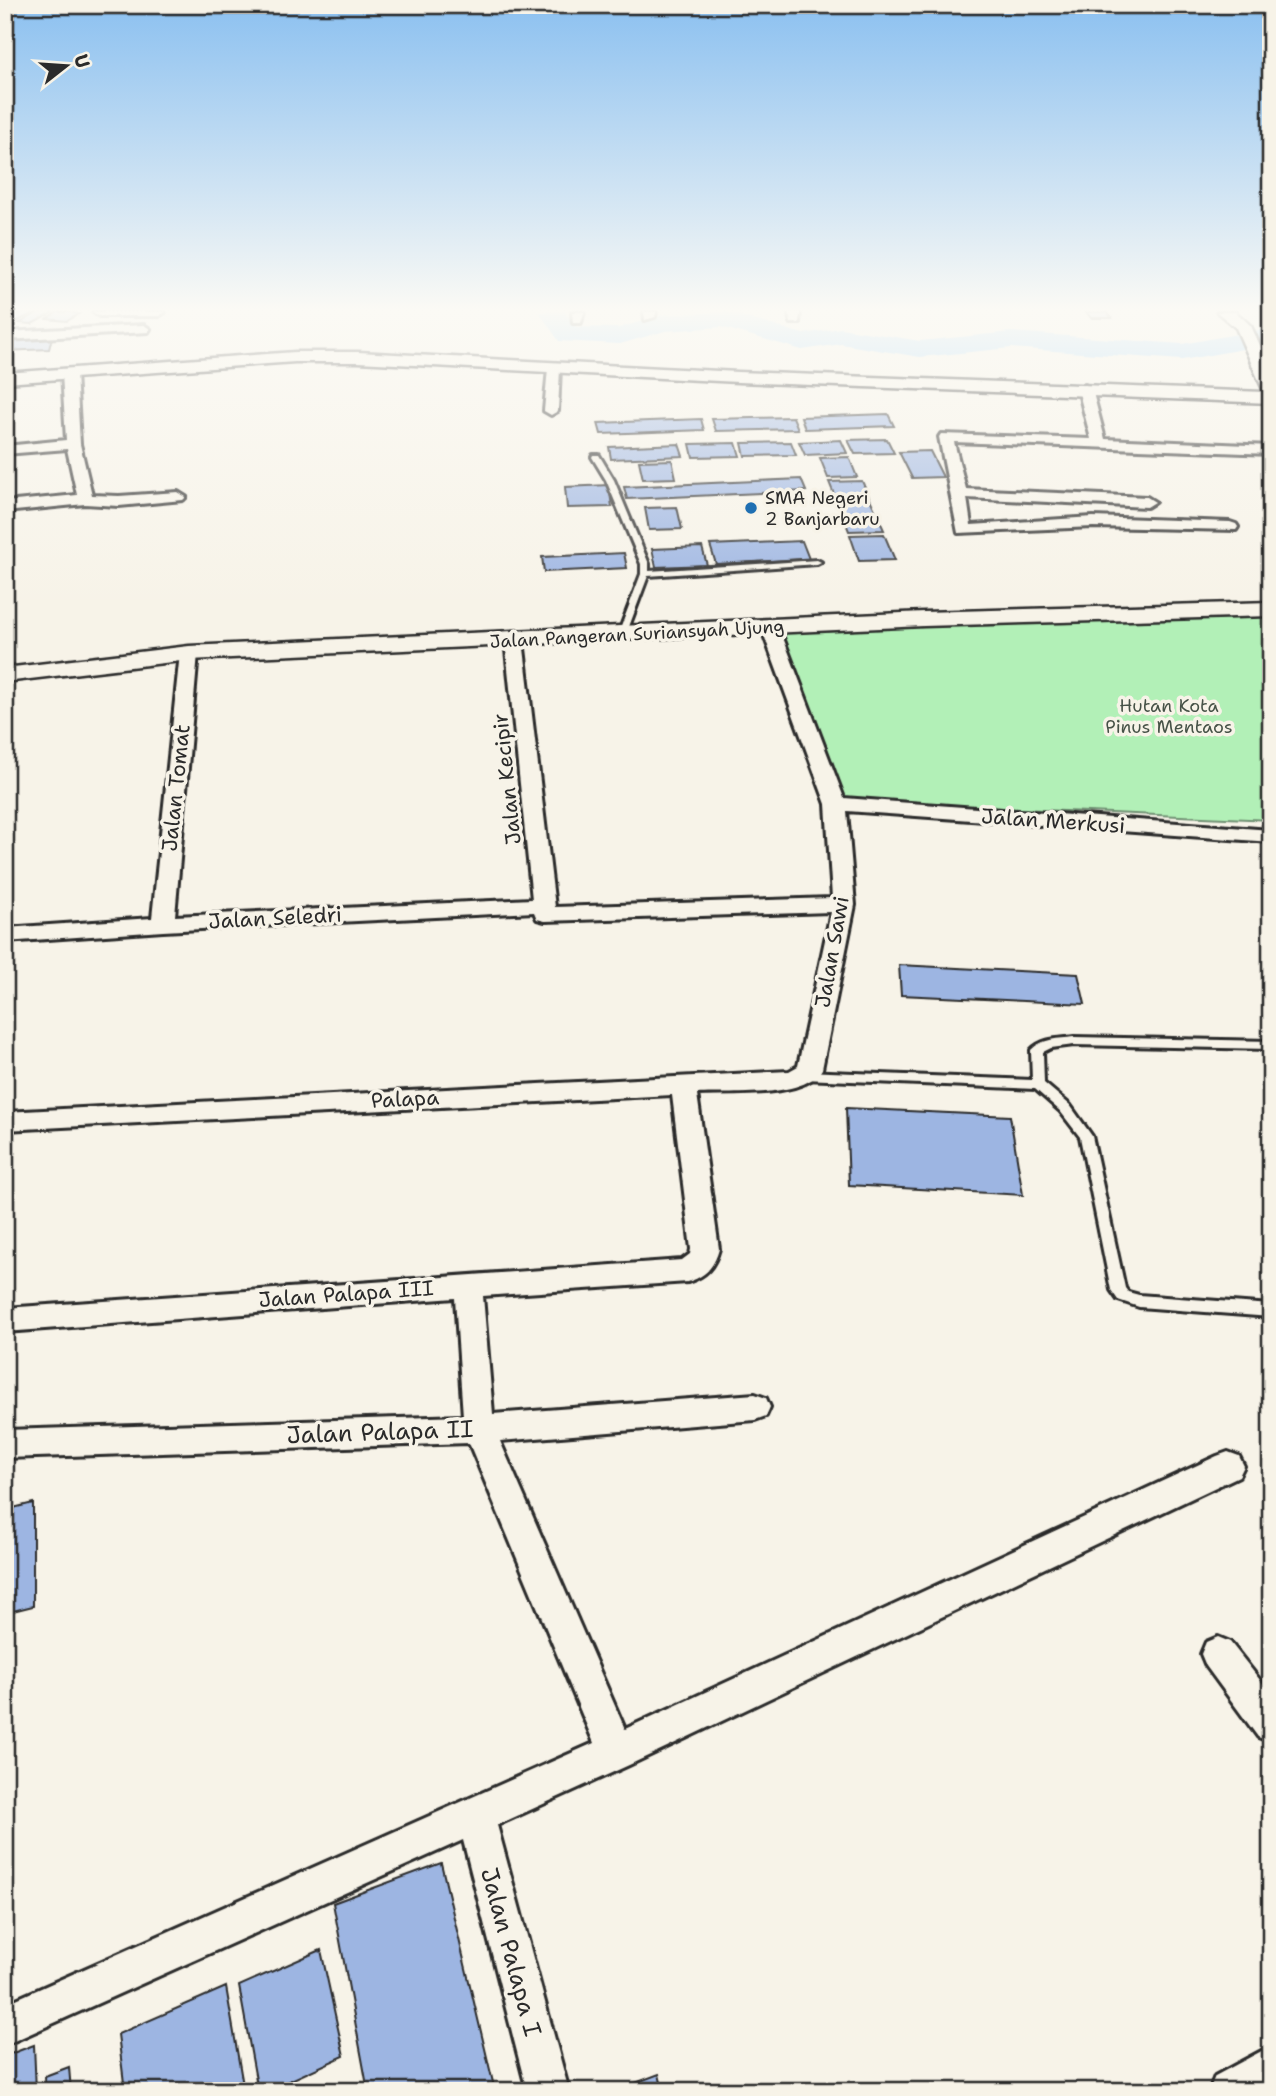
<svg xmlns="http://www.w3.org/2000/svg" width="1276" height="2096" font-family="'Shantell Sans',sans-serif">
<style>
.green{fill:#b2f0b7;stroke:#6e8e71;stroke-width:2}
.lines{fill:none;stroke-linecap:round;stroke-linejoin:round}
.river{fill:#9fd3fd;fill-rule:evenodd}
.building{fill:#9db5e2;stroke:#2b2b2b;stroke-width:2}
.lane-casing{stroke:#2b2b2b;stroke-width:6}
.street-casing{stroke:#2b2b2b;stroke-width:6}
.secondary-casing{stroke:#2b2b2b;stroke-width:5}
.lane{fill:#f7f3e8;fill-rule:evenodd}
.street{fill:#f7f3e8;fill-rule:evenodd}
.secondary{fill:#f7f3e8;fill-rule:evenodd}
.poi-dot{fill:#1f6fb2;stroke:#f7f3e8;stroke-width:2.5}
.labels{text-anchor:middle;dominant-baseline:central;stroke-width:7;stroke-linejoin:round;paint-order:stroke}
.far-poi-label{font-size:18px;fill:#2b2b2b;stroke:#f7f3e8;text-anchor:start}
.far-street-label{font-size:18px;fill:#2b2b2b;stroke:#f7f3e8}
.far-park-label{font-size:18px;fill:#465247;stroke:#f7f3e8}
.street-label{font-size:21px;fill:#2b2b2b;stroke:#f7f3e8}
.near-street-label{font-size:24px;fill:#2b2b2b;stroke:#f7f3e8}
</style>
<rect width="100%" height="100%" fill="#f7f3e8"/>
<filter id="ink" filterUnits="userSpaceOnUse"><feTurbulence type="fractalNoise" baseFrequency=".0143" numOctaves="2"/><feDisplacementMap in="SourceGraphic" scale="14" xChannelSelector="R" yChannelSelector="G"/><feConvolveMatrix kernelMatrix="1 2 1 2 8 2 1 2 1" color-interpolation-filters="sRGB"/></filter>
<g filter="url(#ink)">
<polygon class="green" points="1271,613 1271,820 839,801 776,631"/>
<g class="lines">
<polygon class="river" points="539,312 565,312 576,327 619,328 663,315 726,312 803,334 841,328 920,341 1011,332 1182,344 1271,328 1271,344 1182,360 1011,348 920,357 841,344 802,350 721,327 665,331 620,344 559,341"/>
</g>
<g class="building">
<polygon points="22,312 36,312 14,323 5,322"/>
<polygon points="39,312 54,312 32,324 20,323"/>
<polygon points="58,312 69,312 79,314 67,321 47,319"/>
<polygon points="1086,312 1107,312 1112,318 1091,318"/>
<polygon points="53,334 49,349 5,351 5,337"/>
<polygon points="888,414 894,426 805,429 801,417"/>
<polygon points="793,417 798,429 716,431 712,419"/>
<polygon points="701,419 704,430 601,434 598,423"/>
<polygon points="887,439 894,453 855,454 848,440"/>
<polygon points="841,440 847,453 805,455 799,442"/>
<polygon points="791,442 796,455 745,456 742,443"/>
<polygon points="736,443 740,456 693,457 690,444"/>
<polygon points="679,444 683,456 611,459 609,447"/>
<polygon points="930,451 943,477 912,478 899,452"/>
<polygon points="849,457 857,477 828,478 820,458"/>
<polygon points="672,460 676,478 643,479 639,461"/>
<polygon points="801,479 806,491 627,499 624,487"/>
<polygon points="862,481 884,530 849,531 829,482"/>
<polygon points="609,485 612,507 567,508 565,487"/>
<polygon points="677,507 682,529 649,530 645,508"/>
<polygon points="884,534 895,560 859,561 850,535"/>
<polygon points="802,541 809,559 716,564 710,545"/>
<polygon points="702,547 707,565 656,567 652,549"/>
<polygon points="624,553 627,568 544,572 542,557"/>
<polygon points="899,965 1078,974 1085,1004 901,995"/>
<polygon points="846,1108 1010,1116 1023,1195 849,1185"/>
<polygon points="33,1503 33,1606 5,1613 5,1510"/>
<polygon points="441,1863 495,2091 368,2091 333,1903"/>
<polygon points="321,1950 344,2056 267,2091 258,2091 239,1986"/>
<polygon points="226,1987 244,2091 125,2091 118,2034"/>
<polygon points="34,2045 36,2091 5,2091 5,2056"/>
<polygon points="69,2067 71,2091 46,2091 45,2076"/>
<polygon points="659,2074 663,2091 614,2091"/>
</g>
<g class="lines">
<g class="lane-casing">
<g id="lane">
<polygon points="593,455 599,455 614,480 649,564 649,571 817,560 821,562 817,564 648,576 627,632 620,634 619,632 641,574 641,564 606,480 592,457"/>
<path d="M1074,1037L1271,1041V1049L1074,1045L1051,1048L1043,1052L1044,1083L1070,1105L1092,1136L1125,1288L1128,1292L1139,1295L1271,1305V1317L1139,1307L1118,1300L1111,1290L1080,1137L1060,1111L1035,1089L804,1079L798,1075L804,1071L1032,1080L1031,1050C1043,1038 1058,1039 1074,1037Z"/>
</g>
</g>
<g class="street-casing">
<g id="street">
<polygon points="93,312 165,312 159,316 99,316"/>
<polygon points="572,312 584,312 581,323 573,323"/>
<polygon points="644,312 656,312 655,317 645,320"/>
<polygon points="788,312 800,312 799,323 791,323"/>
<polygon points="144,325 150,329 148,332 5,340 5,332"/>
<polygon points="554,364 560,368 558,411 551,415 544,411 548,368"/>
<polygon points="69,369 76,373 80,444 92,495 119,496 178,492 186,497 183,500 119,506 85,504 5,512 5,502 77,495 67,449 5,454 5,446 66,440 62,373"/>
<polygon points="1085,385 1092,389 1105,439 1271,446 1271,454 954,442 966,489 1147,497 1155,502 1147,507 967,498 971,525 1093,517 1230,522 1236,524 1238,527 1236,530 1093,527 958,533 939,437 941,434 1091,439 1078,389"/>
<path d="M770,622L779,627L844,798L1271,830V842L847,811L855,905L822,1069C805,1099 729,1092 697,1094L719,1249C714,1267 706,1276 688,1282L483,1296L493,1414L755,1394L766,1398L770,1407L766,1416L755,1420L500,1441L625,1729L1217,1456L1228,1452L1239,1456L1244,1466L1239,1476L629,1765L497,1825L569,2091H527L463,1840L5,2045V2004L594,1743L469,1443L5,1458V1430L463,1416L455,1298L5,1332V1308L682,1260L690,1254L691,1249L672,1095L5,1130V1112L789,1071L798,1066L831,912L545,921L537,919L534,912L163,931L5,942V928L152,918L180,653L189,648L198,653L175,916L532,899L505,640L514,635L523,640L555,907L832,898L826,804L761,627Z"/>
<polygon points="1218,1637 1230,1642 1271,1694 1271,1742 1258,1737 1206,1666 1201,1654 1206,1642"/>
<polygon points="1271,2046 1271,2091 1209,2091 1215,2076"/>
</g>
</g>
<g class="secondary-casing">
<g id="secondary">
<polygon points="1217,312 1236,312 1251,326 1271,369 1271,403 738,382 358,362 295,362 5,383 5,373 295,352 358,352 738,372 1264,392 1236,328"/>
<polygon points="1271,602 1271,616 924,626 189,660 5,682 5,668 189,646 924,612"/>
</g>
</g>
<use href="#lane" class="lane"/>
<use href="#street" class="street"/>
<use href="#secondary" class="secondary"/>
</g>
</g>
<linearGradient id="sky" x2="0" y2="1"><stop stop-color="#8bc0f0"/><stop offset="0.51" stop-color="#fbfaf5"/><stop offset="1" stop-color="#fbfaf5" stop-opacity="0"/></linearGradient>
<rect width="1276" height="606" fill="url(#sky)"/>
<circle class="poi-dot" cx="751" cy="508" r="7"/>
<g class="labels">
<g class="far-poi-label">
<text x="765" y="498">SMA Negeri<tspan x="765" dy="21">2 Banjarbaru</tspan></text>
</g>
<g class="far-street-label">
<text transform="translate(637 634) rotate(-3)">Jalan Pangeran Suriansyah Ujung</text>
</g>
<g class="far-park-label">
<text x="1169" y="706">Hutan Kota<tspan x="1169" dy="21">Pinus Mentaos</tspan></text>
</g>
<g class="street-label">
<text transform="translate(507 779) rotate(-96)">Jalan Kecipir</text>
<text transform="translate(176 788) rotate(-84)">Jalan Tomat</text>
<text transform="translate(1053 821) rotate(4)">Jalan Merkusi</text>
<text transform="translate(275 918) rotate(-3)">Jalan Seledri</text>
<text transform="translate(832 952) rotate(-80)">Jalan Sawi</text>
<text transform="translate(405 1099) rotate(-3)">Palapa</text>
<text transform="translate(346 1294) rotate(-4)">Jalan Palapa III</text>
</g>
<g class="near-street-label">
<text transform="translate(380 1432) rotate(-2)">Jalan Palapa II</text>
<text transform="translate(511 1952) rotate(75)">Jalan Palapa I</text>
</g>
</g>
<rect width="1276" height="2096" fill="none" stroke="#f7f3e8" stroke-width="28"/>
<rect x="14" y="14" width="1248" height="2068" fill="none" stroke="#2b2b2b" stroke-width="2.5" filter="url(#ink)"/>
<g transform="translate(66 66) rotate(73)" stroke="#f7f3e8" stroke-width="5" paint-order="stroke">
<path d="M0-5L12 26L0 18L-12 26Z" fill="#2b2b2b"/>
<text y="-10" font-size="19" font-weight="bold" text-anchor="middle" fill="#2b2b2b">U</text>
</g>
</svg>
